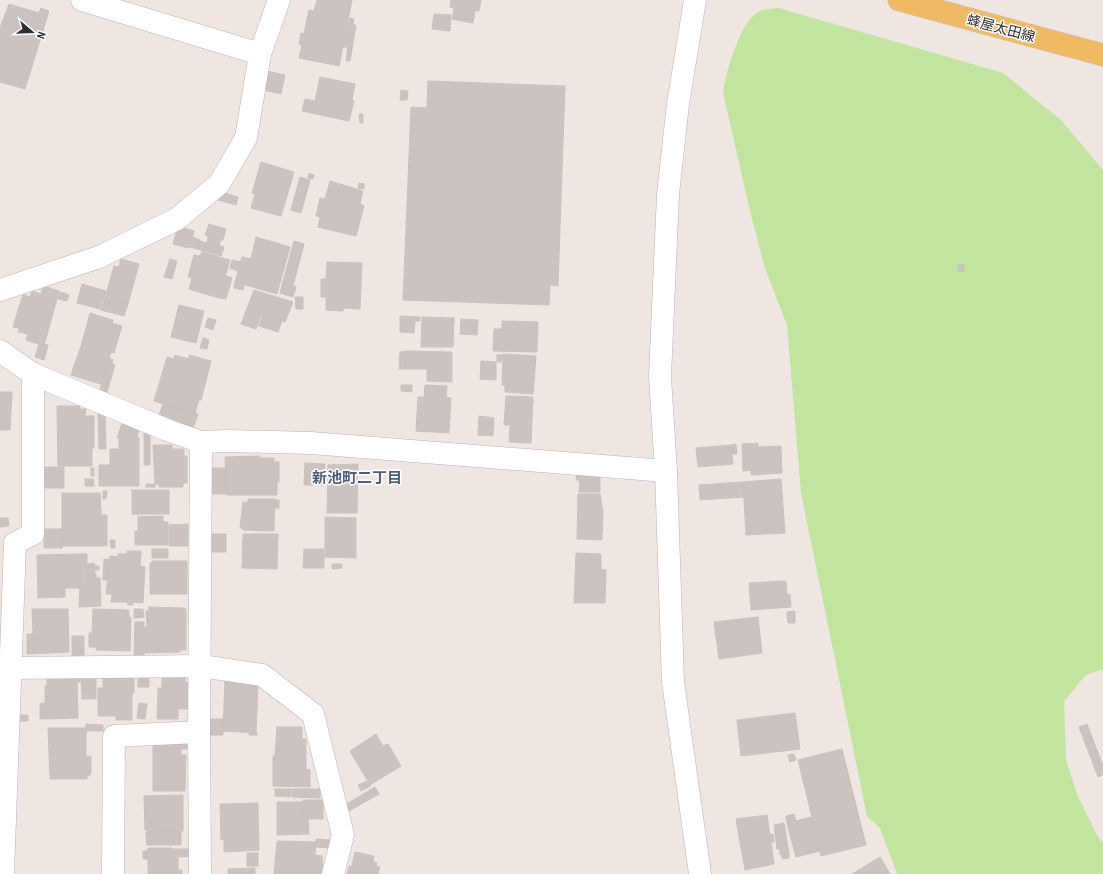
<svg xmlns="http://www.w3.org/2000/svg" width="1103" height="874" font-family="'Archivo Narrow','Noto Sans JP',sans-serif">
<style>
.green{fill:#c1e49e}
.building{fill:#cac3c0;stroke:#cac2ba}
.lines{fill:none;stroke-linecap:round;stroke-linejoin:round}
.minor-casing{stroke:#b1b5bd;stroke-width:23}
.major-casing{stroke:#c4c4c4;stroke-width:23}
.minor{stroke:#fff;stroke-width:22}
.major{stroke:#f0b964;stroke-width:22}
.labels{text-anchor:middle;dominant-baseline:central;stroke-width:3;stroke-linejoin:round;paint-order:stroke}
.street-label{font-size:14px;fill:#2e2e2e;stroke:#fff}
.neighbourhood-label{font-size:15px;font-weight:bold;fill:#4d5e7f;stroke:#fff}
</style>
<rect width="100%" height="100%" fill="#efe6e1"/>
<path class="green" d="M779,8L1003,73L1061,120L1103,170V669L1086,675L1064,701L1066,760L1078,797L1097,835L1103,843V874H897L880,828L867,816L801,493L787,325L765,268L749,207L723,92C727,70 740,20 760,11C765,8 773,9 779,8Z"/>
<g class="building">
<polygon points="317,0 352,0 339,66 299,58 302,45 299,44 301,33 304,34 309,10 314,11"/>
<polygon points="451,0 481,0 479,11 475,11 473,23 452,19 454,8 450,7"/>
<polygon points="9,4 39,13 41,8 49,11 25,89 0,82 0,28"/>
<polygon points="434,14 451,15 450,31 432,29"/>
<polygon points="350,18 354,19 353,25 356,25 350,61 346,61 348,47 343,47"/>
<polygon points="267,71 285,75 281,94 263,90"/>
<polygon points="320,77 355,84 352,100 354,101 349,121 302,111 305,99 315,101"/>
<polygon points="428,81 565,86 558,286 550,285 549,305 403,300 411,107 427,108"/>
<polygon points="401,90 408,91 407,100 400,100"/>
<polygon points="359,114 363,114 363,123 360,123"/>
<polygon points="261,162 294,172 281,216 251,208 255,194 252,193"/>
<polygon points="309,173 314,175 313,179 308,178"/>
<polygon points="300,177 310,180 301,213 291,210"/>
<polygon points="330,181 363,191 360,204 364,206 356,236 318,227 320,217 316,216 320,198 325,199"/>
<polygon points="359,183 364,184 364,189 358,188"/>
<polygon points="221,192 238,197 236,205 218,200"/>
<polygon points="209,224 226,229 223,240 205,235"/>
<polygon points="178,226 194,231 189,248 173,244"/>
<polygon points="208,236 221,240 219,245 207,241"/>
<polygon points="193,237 200,240 197,249 190,247"/>
<polygon points="256,237 290,247 277,294 235,282 242,257 251,259"/>
<polygon points="200,241 207,243 204,251 197,249"/>
<polygon points="294,241 304,244 293,286 296,287 293,297 280,293"/>
<polygon points="207,242 224,247 221,256 204,251"/>
<polygon points="202,252 230,260 219,298 189,289 192,278 188,277 194,255 200,256"/>
<polygon points="121,259 139,264 128,304 105,298 114,266 119,267"/>
<polygon points="170,259 177,261 172,279 164,277"/>
<polygon points="232,260 241,262 238,271 230,268"/>
<polygon points="327,262 362,263 360,309 343,308 343,311 326,310 326,297 321,297 321,279 326,279"/>
<rect x="958" y="265" width="6" height="6"/>
<polygon points="226,276 232,278 226,299 220,298"/>
<polygon points="235,282 244,284 243,290 234,288"/>
<polygon points="82,284 106,291 100,309 77,303"/>
<polygon points="43,286 59,291 44,346 26,340 28,334 18,332 19,328 13,327 23,294 30,297 32,291 41,294"/>
<polygon points="254,290 293,302 285,322 282,321 278,332 259,326 263,314 262,313 256,329 241,324"/>
<polygon points="60,292 69,295 67,301 58,299"/>
<polygon points="295,297 303,297 303,309 296,309"/>
<polygon points="105,298 128,304 124,316 101,310"/>
<polygon points="179,305 204,311 196,343 171,337"/>
<polygon points="90,313 113,320 112,323 122,326 114,353 82,343"/>
<polygon points="400,316 420,317 420,321 415,321 414,333 400,332"/>
<polygon points="422,317 454,318 453,347 421,347"/>
<polygon points="208,318 216,320 213,330 205,327"/>
<polygon points="461,319 478,320 477,335 460,334"/>
<polygon points="502,321 538,322 537,352 493,351 494,329 502,329"/>
<polygon points="203,338 209,340 207,349 200,348"/>
<polygon points="82,343 111,352 101,384 71,375"/>
<polygon points="39,344 48,345 44,360 35,357"/>
<polygon points="406,351 452,352 452,382 427,381 427,369 405,369"/>
<polygon points="406,351 405,369 399,369 400,352"/>
<polygon points="503,354 536,356 533,394 505,392 505,385 502,385"/>
<polygon points="175,355 189,359 189,355 211,361 201,400 199,400 195,413 154,401 167,357 174,359"/>
<polygon points="497,355 502,355 501,362 497,362"/>
<polygon points="109,358 113,360 112,364 115,365 106,395 99,393"/>
<polygon points="481,361 496,362 496,380 480,379"/>
<polygon points="401,385 412,385 412,392 401,391"/>
<polygon points="425,385 447,386 446,397 451,398 449,433 416,431 418,397 424,397"/>
<polygon points="0,392 12,392 10,430 0,430"/>
<polygon points="506,396 533,397 531,443 509,442 510,425 504,425"/>
<polygon points="163,404 198,414 193,428 159,415"/>
<polygon points="57,406 80,406 79,409 86,409 85,416 94,416 94,448 92,448 92,466 58,466"/>
<polygon points="98,414 105,414 106,449 99,449"/>
<polygon points="479,416 494,418 493,436 478,435"/>
<polygon points="122,423 139,429 137,438 117,438"/>
<polygon points="150,432 150,465 144,465 144,433"/>
<polygon points="119,438 139,438 139,486 99,486 99,465 110,465 110,449 119,449"/>
<polygon points="758,443 758,447 781,446 782,473 751,475 751,470 743,471 742,444"/>
<polygon points="736,444 737,454 732,454 731,445"/>
<polygon points="153,445 172,445 172,449 184,449 184,456 187,456 187,483 183,483 183,487 159,487 159,484 155,484"/>
<polygon points="731,445 733,464 698,467 696,448"/>
<polygon points="260,456 260,458 274,458 274,482 277,482 277,495 227,495 225,457"/>
<rect x="274" y="462" width="5" height="20"/>
<polygon points="305,463 325,464 324,485 304,485"/>
<polygon points="358,464 357,513 327,513 328,465"/>
<polygon points="44,467 64,467 64,488 45,488"/>
<rect x="91" y="468" width="3" height="8"/>
<polygon points="208,468 225,468 227,494 208,494"/>
<polygon points="577,472 580,473 580,480 576,480"/>
<polygon points="580,474 600,474 600,492 579,492"/>
<polygon points="85,479 93,479 94,486 85,486"/>
<polygon points="781,479 785,533 746,535 743,482"/>
<polygon points="743,482 744,497 700,500 699,485"/>
<rect x="146" y="484" width="9" height="3"/>
<rect x="132" y="490" width="37" height="24"/>
<polygon points="103,491 107,491 106,499 103,499"/>
<polygon points="62,493 100,493 101,515 107,515 107,546 62,546"/>
<polygon points="578,494 600,494 603,512 602,540 577,539"/>
<polygon points="248,499 275,499 274,531 243,530 243,528 240,528 243,502 248,503"/>
<rect x="275" y="500" width="4" height="8"/>
<polygon points="163,516 163,522 168,522 168,545 135,545 135,531 138,531 138,517"/>
<polygon points="325,517 356,518 356,558 325,557"/>
<polygon points="0,518 8,518 9,526 0,527"/>
<polygon points="188,524 188,546 169,546 169,525"/>
<polygon points="44,529 63,529 62,548 44,548"/>
<polygon points="208,534 226,534 226,552 209,552"/>
<polygon points="243,534 278,534 277,569 242,568"/>
<polygon points="110,540 115,540 115,548 111,548"/>
<rect x="152" y="549" width="16" height="9"/>
<polygon points="304,549 324,549 324,568 303,568"/>
<polygon points="127,551 141,551 140,566 145,567 143,603 133,602 133,605 128,605 127,602 111,602 112,594 106,594 110,556 118,557 118,554 127,554"/>
<polygon points="576,553 601,554 601,570 606,570 605,603 574,603"/>
<polygon points="77,554 77,564 81,564 81,588 65,588 65,597 38,598 37,555"/>
<polygon points="77,554 87,554 87,564 94,563 95,566 99,566 99,570 94,570 94,573 96,573 96,578 100,578 101,606 79,607 81,564 77,564"/>
<polygon points="104,559 110,560 107,580 103,580"/>
<polygon points="152,561 187,561 187,594 150,594 150,563 152,563"/>
<polygon points="332,564 342,564 342,568 332,569"/>
<polygon points="786,581 787,595 790,594 791,607 751,610 749,583"/>
<polygon points="149,607 183,608 186,609 186,650 180,650 180,652 144,653 144,627 147,628 146,611 149,611"/>
<polygon points="32,609 68,609 69,652 27,654 27,634 33,634"/>
<polygon points="93,609 129,610 129,617 131,618 130,651 96,650 96,647 89,647 89,633 92,633"/>
<polygon points="134,609 143,609 144,617 134,618"/>
<polygon points="795,611 795,623 788,623 787,612"/>
<polygon points="758,617 762,653 719,659 714,622"/>
<polygon points="135,622 144,622 144,657 134,657"/>
<polygon points="72,636 84,636 84,655 72,656"/>
<polygon points="80,674 80,682 77,682 77,680 47,680 47,675"/>
<polygon points="81,677 96,677 96,699 82,699"/>
<polygon points="103,677 134,677 134,693 132,693 132,720 116,720 116,716 98,716 98,688 103,688"/>
<polygon points="138,677 149,678 149,687 138,687"/>
<polygon points="162,677 185,678 185,682 189,682 188,709 178,709 178,719 157,719 158,688 162,688"/>
<polygon points="47,680 77,680 78,718 40,719 40,704 45,703 45,686 47,686"/>
<polygon points="225,680 258,685 256,733 223,731"/>
<polygon points="139,703 147,704 145,719 137,718"/>
<polygon points="795,713 800,749 741,756 737,720"/>
<polygon points="21,715 28,715 28,721 20,721"/>
<polygon points="208,719 223,719 223,735 209,735"/>
<polygon points="86,724 103,725 103,731 86,731"/>
<polygon points="1087,724 1103,766 1103,775 1098,777 1079,727"/>
<polygon points="277,727 302,727 302,739 306,739 306,769 310,770 310,787 273,786 273,756 275,756"/>
<polygon points="48,728 86,728 86,757 91,756 91,774 87,777 87,779 50,779"/>
<polygon points="249,732 257,733 257,735 249,735"/>
<polygon points="376,734 383,746 388,744 401,766 370,785 350,751"/>
<polygon points="187,739 187,749 181,749 181,740"/>
<polygon points="155,740 181,740 181,755 186,755 185,791 153,791 153,746 155,746"/>
<polygon points="842,749 866,845 821,856 820,851 796,857 787,823 812,817 798,760"/>
<polygon points="794,754 796,760 790,762 788,755"/>
<polygon points="367,781 370,786 361,791 358,785"/>
<polygon points="375,787 379,794 349,811 345,805"/>
<polygon points="275,789 291,789 290,797 275,796"/>
<polygon points="292,789 320,789 320,798 292,797"/>
<polygon points="183,795 183,831 148,832 148,830 145,830 144,796"/>
<rect x="303" y="800" width="20" height="19"/>
<polygon points="277,802 303,802 303,819 308,819 309,834 277,835"/>
<polygon points="258,803 259,850 224,852 224,839 221,840 220,804"/>
<polygon points="794,814 796,821 787,823 786,816"/>
<polygon points="767,815 770,835 773,834 774,842 771,842 774,864 745,870 736,819"/>
<polygon points="784,823 789,854 780,855 780,849 777,849 774,825"/>
<polygon points="181,831 181,845 147,845 146,832"/>
<polygon points="316,839 332,840 331,848 315,847"/>
<polygon points="277,841 316,842 315,855 322,856 324,874 274,874"/>
<polygon points="148,848 172,848 172,854 178,854 178,870 182,870 182,874 148,874 148,859 143,859 143,851 147,851"/>
<polygon points="172,849 191,849 191,856 178,857 178,854 172,854"/>
<polygon points="355,852 374,856 373,862 377,863 376,866 380,867 378,874 347,874 349,866 352,866"/>
<rect x="247" y="853" width="11" height="13"/>
<polygon points="789,854 789,858 782,859 782,855"/>
<polygon points="880,857 890,874 852,874"/>
<polygon points="255,868 255,874 228,874 228,869"/>
</g>
<g class="lines">
<g class="minor-casing">
<g id="minor">
<polyline points="82,0 260,54"/>
<polyline points="695,0 678,104 668,194 660,377 666,471 673,682 700,874"/>
<polyline points="0,290 99,257 177,219 219,184 246,138 260,54 279,0"/>
<polyline points="0,351 33,374 167,430 201,442 229,441 311,443 666,471"/>
<polyline points="10,668 201,666 262,675 313,714 343,835 333,874"/>
<polyline points="3,874 15,543 33,534 33,374"/>
<polyline points="113,874 114,736 199,732"/>
<polyline points="200,874 199,732 201,442"/>
</g>
</g>
<g class="major-casing">
<polyline id="major" points="899,0 1103,55"/>
</g>
<use href="#minor" class="minor"/>
<use href="#major" class="major"/>
</g>
<g class="labels">
<g class="street-label">
<text transform="translate(1001 28) rotate(15)">蜂屋太田線</text>
</g>
<g class="neighbourhood-label">
<text x="357" y="477">新池町二丁目</text>
</g>
</g>
<g transform="translate(32 32) rotate(109)" stroke="#ffffff" stroke-width="3" paint-order="stroke">
<path d="M0-3L7 15L0 10L-7 15Z" fill="#2e2e2e"/>
<text y="-6" font-size="11" font-weight="bold" text-anchor="middle" fill="#2e2e2e">N</text>
</g>
</svg>
